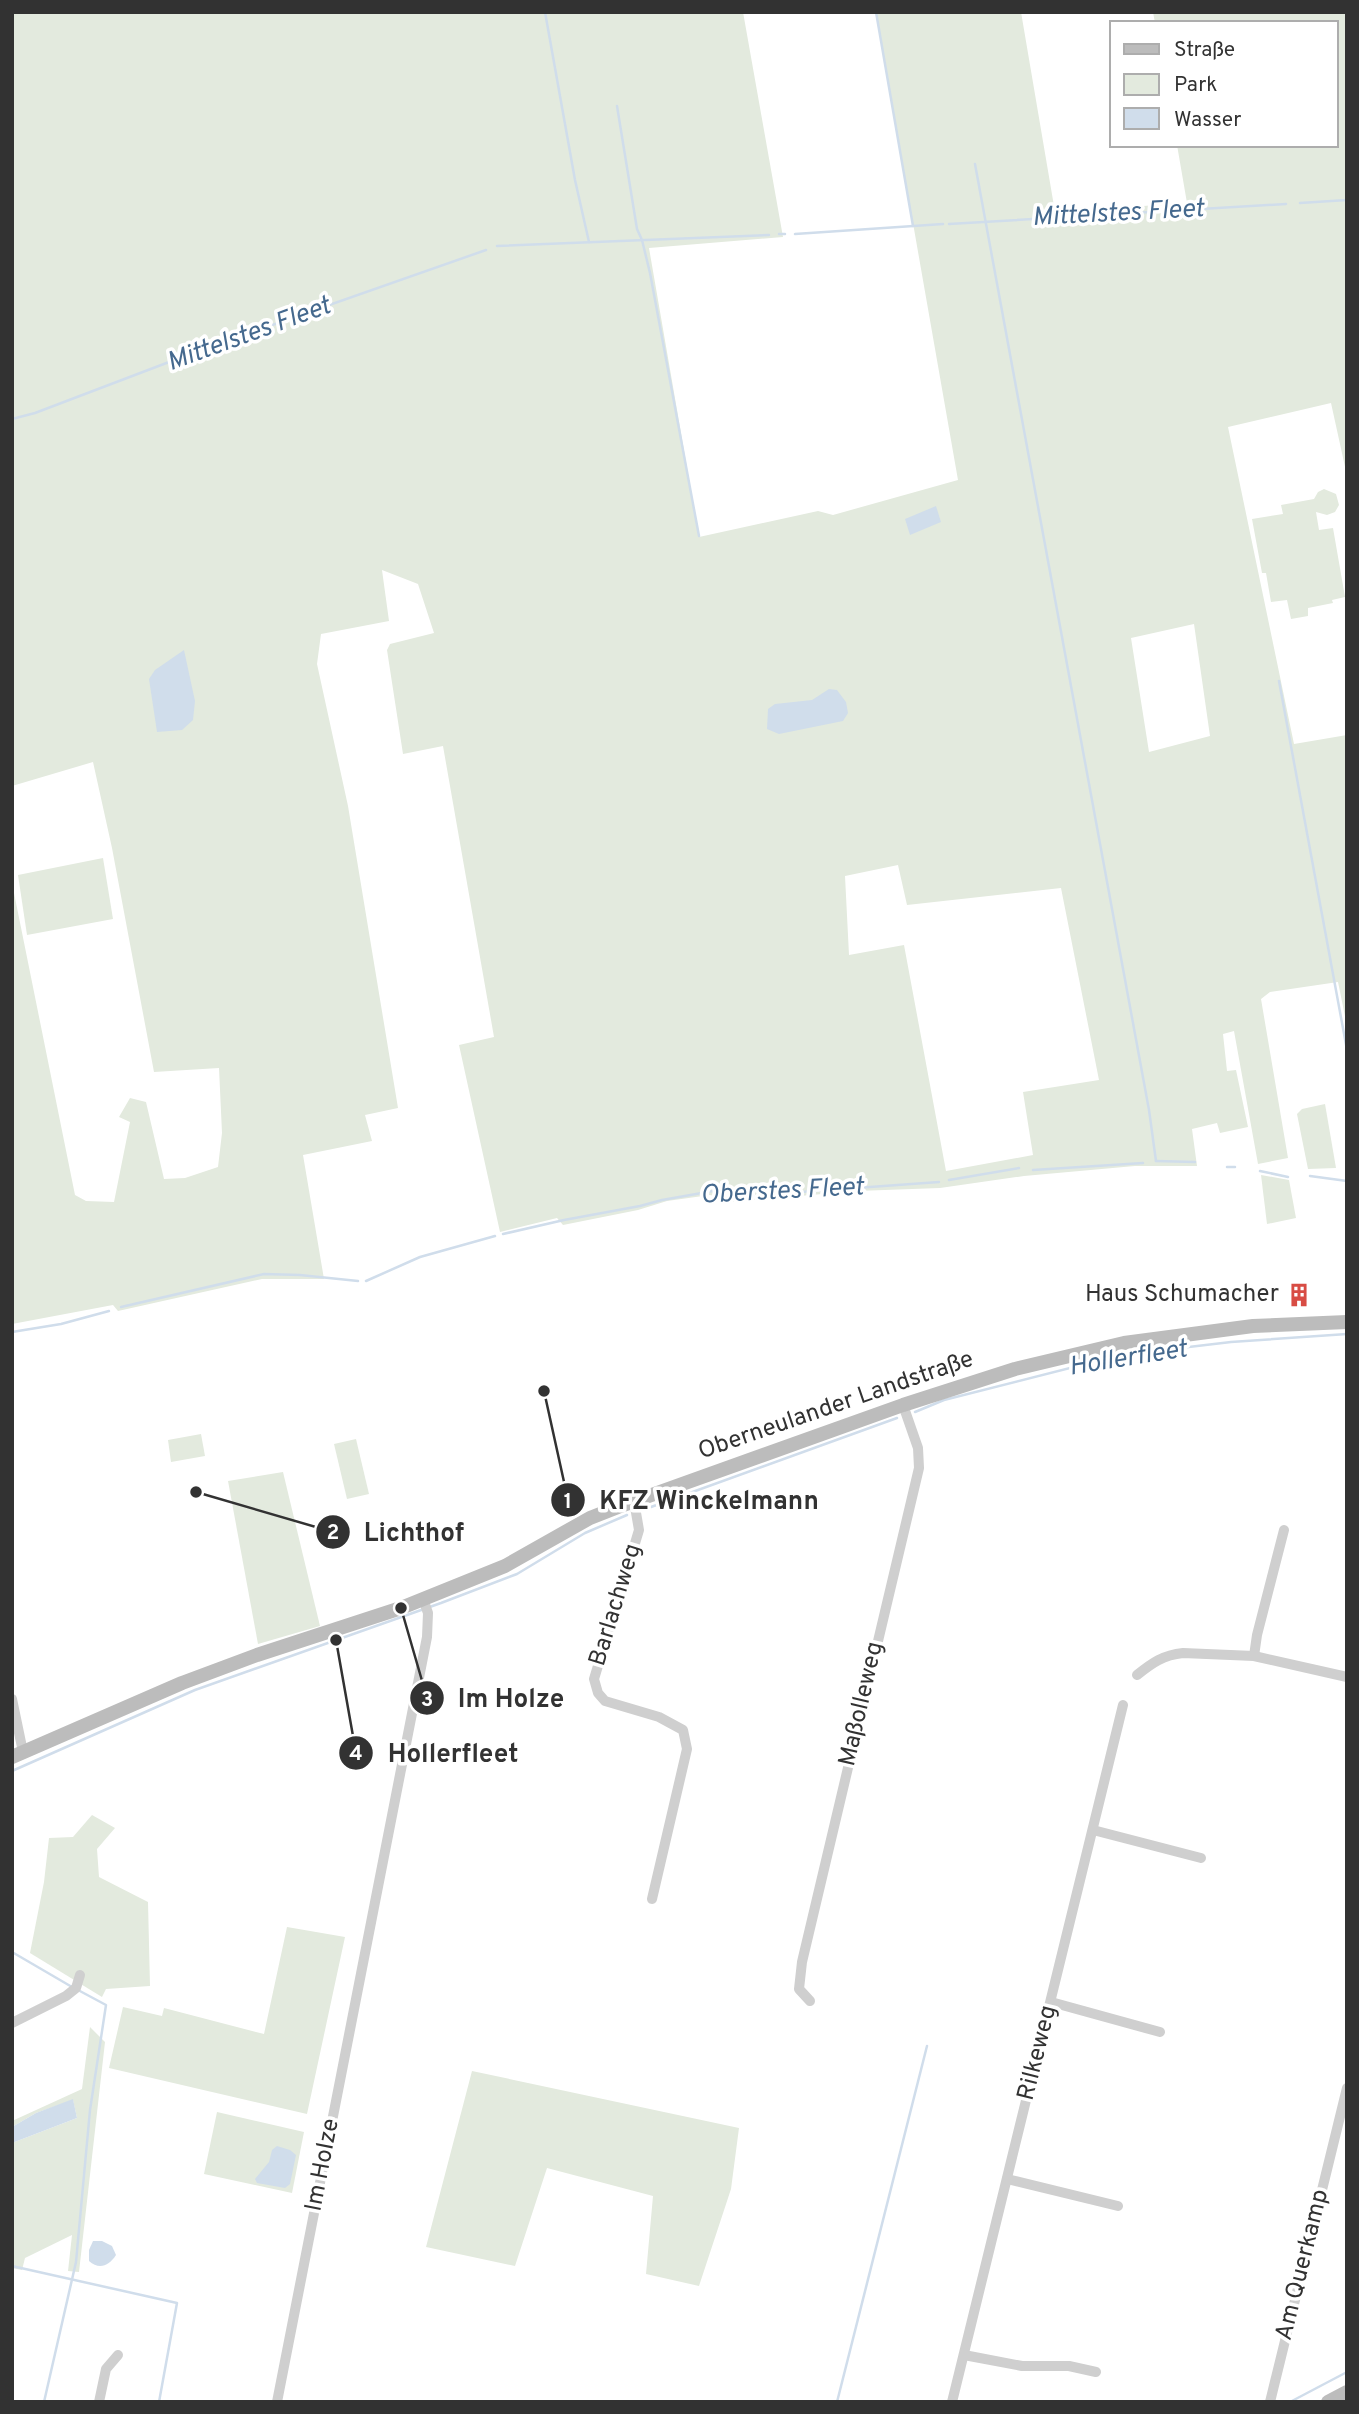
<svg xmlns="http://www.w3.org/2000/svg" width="1359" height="2414" font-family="Overpass,sans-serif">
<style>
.green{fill:#e3eade;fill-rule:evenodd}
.water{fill:#d0ddeb}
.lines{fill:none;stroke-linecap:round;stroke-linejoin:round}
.stream{stroke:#d0ddeb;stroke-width:2.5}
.street{stroke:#cfcfcf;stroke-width:10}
.secondary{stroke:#bcbcbc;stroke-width:14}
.labels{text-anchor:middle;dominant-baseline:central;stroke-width:7;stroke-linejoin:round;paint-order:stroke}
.poi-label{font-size:24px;fill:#323232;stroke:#fff;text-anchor:end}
.street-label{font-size:24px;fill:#323232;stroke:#fff}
.water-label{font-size:26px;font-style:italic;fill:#45698e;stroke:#fff}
.leader{fill:none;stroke:#323232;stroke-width:2.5}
.callout-dot{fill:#323232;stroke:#fff;stroke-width:2.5}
.mark-label{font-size:21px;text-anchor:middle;font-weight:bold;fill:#fff}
.callout-label{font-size:26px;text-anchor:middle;font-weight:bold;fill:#323232;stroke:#fff;stroke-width:7;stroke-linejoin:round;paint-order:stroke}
</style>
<rect width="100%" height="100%" fill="#fff"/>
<g class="green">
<path d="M12,12H743L783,237L649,248L699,537L818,511L833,515L958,480L876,12H1021L1055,212L1187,203L1177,145H1336V23H1155L1153,12H1347V476L1331,403L1228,427L1294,744L1347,735V1026L1338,982L1270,992L1261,999L1288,1158L1258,1164L1234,1031L1223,1034L1227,1071L1236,1070L1248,1127L1220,1133L1217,1123L1192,1129L1197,1166H1135L1024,1176L940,1188L857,1191L731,1202L710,1195L667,1201L638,1210L563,1225L557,1218L500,1232L459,1045L494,1037L443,746L403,754L387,650L390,644L434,633L418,584L382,570L389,621L321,634L317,664L348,806L398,1108L365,1115L372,1141L303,1155L324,1279H262L118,1311L113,1305L12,1324V883L75,1195L86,1201L114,1202L130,1122L119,1117L130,1098L146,1102L164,1179L185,1178L218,1167L222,1133L219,1068L154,1072L112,848L93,762L12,786ZM1194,624L1210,736L1149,752L1131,638ZM898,865L907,905L1061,888L1099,1080L1023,1092L1033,1155L946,1171L904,945L849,955L845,876Z"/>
<polygon points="1324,489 1336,494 1339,505 1335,512 1327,515 1316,512 1319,530 1333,528 1345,597 1332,600 1333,603 1308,608 1308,616 1291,619 1287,600 1271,602 1266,573 1262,573 1252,519 1283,514 1281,505 1314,499 1318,492"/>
<polygon points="103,858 113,919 27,935 18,875"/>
<polygon points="1325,1104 1336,1168 1308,1169 1297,1114 1302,1109"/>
<polygon points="1261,1175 1289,1180 1296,1218 1267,1224"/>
<polygon points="201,1434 205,1456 171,1462 168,1440"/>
<polygon points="356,1439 369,1494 347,1499 334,1444"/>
<polygon points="283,1472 320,1626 258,1644 228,1481"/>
<polygon points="92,1815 115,1828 97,1849 99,1877 148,1902 150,1986 106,1989 102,1997 30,1953 44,1882 49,1838 73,1837"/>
<polygon points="287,1927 345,1937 307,2114 109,2068 123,2007 162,2016 164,2008 264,2034"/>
<polygon points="90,2027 105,2042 79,2272 68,2271 72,2235 25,2258 22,2270 12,2268 12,2143 77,2118 73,2100 36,2113 12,2127 12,2121 82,2089"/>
<polygon points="472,2071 739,2128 731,2189 699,2286 646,2274 653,2196 547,2168 515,2266 426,2247"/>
<polygon points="217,2112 304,2132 292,2193 204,2174"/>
</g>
<g class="water">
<polygon points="936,506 941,522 910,535 905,519"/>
<polygon points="184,650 195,701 193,720 182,730 157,732 149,679 155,670"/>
<polygon points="829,689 837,690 846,702 848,713 843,721 779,734 767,729 768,709 775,704 812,700"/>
<polygon points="73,2099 77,2118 12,2143 12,2127 36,2113"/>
<polygon points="277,2146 290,2150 296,2155 290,2184 285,2188 257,2183 255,2179 269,2162 272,2150"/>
<path d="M93,2241H102L112,2246L116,2255C109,2266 99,2270 89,2261V2250Z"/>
</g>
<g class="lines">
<g class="stream">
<polyline points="545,12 575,180 589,242"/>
<polyline points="876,12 913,226"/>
<polyline points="617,106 637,229 642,240 650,273 699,536"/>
<polyline points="975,164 1149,1110 1156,1161"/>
<polyline points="1300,203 1347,200"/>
<polyline points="949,224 1286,204"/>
<polyline points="779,234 785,234"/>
<polyline points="795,234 943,224"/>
<polyline points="497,246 769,235"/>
<polyline points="12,419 35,413 198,351 486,250"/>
<polyline points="1279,681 1347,1050"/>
<polyline points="1156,1161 1195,1162"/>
<polyline points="1227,1167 1235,1167"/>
<polyline points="1033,1170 1143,1163"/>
<polyline points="1260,1171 1288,1177"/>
<polyline points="1310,1176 1347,1181"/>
<polyline points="949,1180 1019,1168"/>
<polyline points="503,1234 564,1220 640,1206 662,1200 713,1191 735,1199 773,1194 939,1182"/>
<polyline points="366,1281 420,1257 495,1236"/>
<polyline points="121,1307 264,1274 300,1275 358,1281"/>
<polyline points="12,1332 61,1324 109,1311"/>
<polyline points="915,1412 944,1400 1121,1355 1231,1342 1347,1334"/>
<polyline points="651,1507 897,1418"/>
<polyline points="12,1771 195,1690 441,1603 517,1574 585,1533 627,1515"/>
<polyline points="12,1952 72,1987"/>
<polyline points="12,2266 177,2303 159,2402"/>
<polyline points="44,2402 76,2262 90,2110 106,2005 78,1990"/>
<polyline points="837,2402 927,2046"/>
<polyline points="1290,2402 1347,2372"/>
</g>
<g class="street">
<polyline points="634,1501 639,1530 594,1679 598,1693 605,1701 659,1717 683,1730 687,1749 652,1899"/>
<polyline points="1254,1656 1257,1635 1284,1530"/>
<path d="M1137,1675C1152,1663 1163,1655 1183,1653L1254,1656L1347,1677"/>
<polyline points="12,1699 23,1752"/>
<polyline points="1093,1830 1201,1858"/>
<polyline points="810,2001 799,1989 802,1962 919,1468 918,1448 903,1405"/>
<polyline points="1051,2002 1160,2032"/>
<polyline points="12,2023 66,1996 76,1988 80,1975"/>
<polyline points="1007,2179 1118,2206"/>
<polyline points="964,2355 1022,2366 1069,2366 1096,2372"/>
<polyline points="99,2402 106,2369 118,2355"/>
<polyline points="277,2402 427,1637 428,1613 423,1599"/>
<polyline points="952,2402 1123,1705"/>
<polyline points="1270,2402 1347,2088"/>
</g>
<g class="secondary">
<polyline points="12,1757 182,1683 257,1655 401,1608 505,1566 590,1518 618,1507 903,1405 1015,1369 1124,1343 1253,1326 1347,1322"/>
<polyline points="1328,2402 1347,2392"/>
</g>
</g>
<defs>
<g id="building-bare" transform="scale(1.89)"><path d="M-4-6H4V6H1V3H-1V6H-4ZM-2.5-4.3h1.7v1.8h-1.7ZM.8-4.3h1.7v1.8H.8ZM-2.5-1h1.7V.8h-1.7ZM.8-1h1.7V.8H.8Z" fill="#d84c44" stroke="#fff" stroke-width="2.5" paint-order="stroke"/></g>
</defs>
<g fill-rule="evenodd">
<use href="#building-bare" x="1299" y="1295"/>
</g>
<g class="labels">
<g class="poi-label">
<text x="1279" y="1295">Haus Schumacher</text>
</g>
<g class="street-label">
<text transform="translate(836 1406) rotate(-19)">Oberneulander Landstraße</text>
<text transform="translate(616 1605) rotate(-73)">Barlachweg</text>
<text transform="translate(862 1704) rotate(-77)">Maßolleweg</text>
<text transform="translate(1038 2053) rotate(-76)">Rilkeweg</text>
<text transform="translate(323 2165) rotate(-79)">Im Holze</text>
<text transform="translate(1303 2265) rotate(-76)">Am Querkamp</text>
</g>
<g class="water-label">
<text transform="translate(1118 214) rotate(-3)">Mittelstes Fleet</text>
<text transform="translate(249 335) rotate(-20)">Mittelstes Fleet</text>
<text transform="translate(782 1192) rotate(-3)">Oberstes Fleet</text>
<text transform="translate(1128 1359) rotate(-9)">Hollerfleet</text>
</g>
</g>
<path class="leader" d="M544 1391L568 1500M196 1492L333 1532M401 1608L427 1698M336 1640L356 1753"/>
<g class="callout-dot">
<circle cx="544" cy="1391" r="7"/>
<circle cx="196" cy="1492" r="7"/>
<circle cx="401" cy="1608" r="7"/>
<circle cx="336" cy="1640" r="7"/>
<circle cx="568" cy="1500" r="18"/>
<circle cx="333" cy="1532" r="18"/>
<circle cx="427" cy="1698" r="18"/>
<circle cx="356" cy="1753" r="18"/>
</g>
<g class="mark-label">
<text x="568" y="1508">1</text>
<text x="333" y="1539">2</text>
<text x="427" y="1706">3</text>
<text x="356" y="1760">4</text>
</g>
<g class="callout-label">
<text x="709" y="1509">KFZ Winckelmann</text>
<text x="414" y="1541">Lichthof</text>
<text x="511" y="1707">Im Holze</text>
<text x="453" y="1762">Hollerfleet</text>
</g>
<rect width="1359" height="2414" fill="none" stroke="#323232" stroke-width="28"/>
<rect x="1110" y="21" width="228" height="126" fill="#ffffff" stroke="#adadad" stroke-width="2"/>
<rect x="1124" y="44" width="35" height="10" fill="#bcbcbc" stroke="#adadad" stroke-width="2"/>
<text x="1174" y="56" font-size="21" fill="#323232">Straße</text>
<rect x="1124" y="74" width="35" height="21" fill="#e3eade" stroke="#adadad" stroke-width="2"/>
<text x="1174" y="91" font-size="21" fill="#323232">Park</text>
<rect x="1124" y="108" width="35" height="21" fill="#d0ddeb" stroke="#adadad" stroke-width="2"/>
<text x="1174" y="126" font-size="21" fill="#323232">Wasser</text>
</svg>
